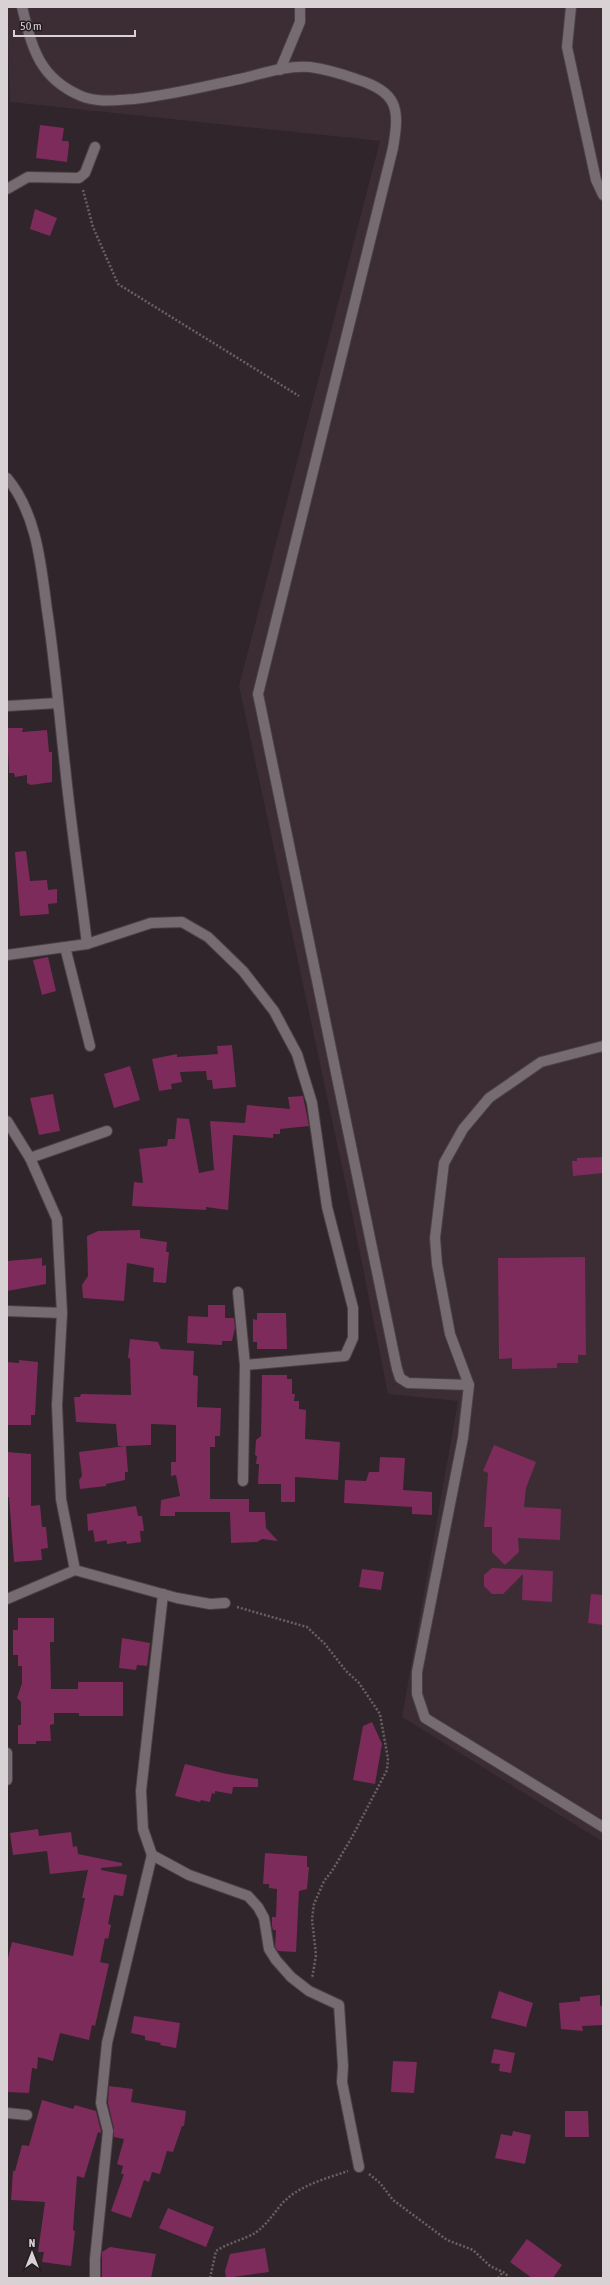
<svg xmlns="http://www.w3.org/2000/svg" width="610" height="2285" font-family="'Asap Condensed',sans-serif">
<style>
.built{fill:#3c2c34}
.building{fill:#7d2b5b}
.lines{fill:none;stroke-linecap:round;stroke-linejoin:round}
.minor-casing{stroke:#494145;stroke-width:12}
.path{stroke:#6a6165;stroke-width:2.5;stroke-dasharray:2 2;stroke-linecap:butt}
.minor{stroke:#766b70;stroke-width:10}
</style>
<rect width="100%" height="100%" fill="#2f252a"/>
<polygon class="built" points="7,7 603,7 603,1842 402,1717 458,1401 388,1394 353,1218 239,686 380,141 10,102"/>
<g class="building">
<polygon points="40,125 64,128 62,141 68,141 69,144 67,162 36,158"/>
<polygon points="35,209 57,218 50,236 30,229"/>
<polygon points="7,728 23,728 22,732 47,730 49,752 52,752 52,782 31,785 27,783 27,775 15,777 14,773 9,773"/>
<polygon points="26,851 30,881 47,880 48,890 57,889 57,903 48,904 49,914 20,916 15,852"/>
<polygon points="48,957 56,991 42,995 33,960"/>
<polygon points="232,1045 236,1087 213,1089 212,1080 207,1080 206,1071 180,1072 182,1082 171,1084 172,1089 159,1091 152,1059 177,1054 177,1057 218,1054 217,1046"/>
<polygon points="130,1066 140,1100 114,1108 104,1074"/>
<polygon points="53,1094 60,1131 39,1135 30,1098"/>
<polygon points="303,1096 309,1126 280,1129 280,1134 273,1134 273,1138 233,1135 228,1210 206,1207 206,1210 132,1206 134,1182 143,1183 139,1149 167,1146 168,1139 175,1139 177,1118 189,1119 199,1173 214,1170 210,1121 245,1123 247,1105 290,1109 288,1097"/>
<polygon points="603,1157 603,1173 573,1176 572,1161 577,1161 577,1158"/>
<polygon points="140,1230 140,1238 167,1242 166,1252 169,1252 166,1283 153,1282 154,1268 127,1263 124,1301 83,1298 82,1285 88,1276 87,1236 98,1231"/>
<polygon points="585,1257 586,1355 578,1355 578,1363 557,1363 557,1368 512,1369 512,1358 499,1359 498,1258"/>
<polygon points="42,1258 42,1266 46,1265 46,1284 7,1291 7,1261"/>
<polygon points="208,1305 225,1305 225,1318 234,1318 235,1328 232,1341 222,1341 222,1345 187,1343 188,1316 208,1317"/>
<polygon points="257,1313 286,1313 287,1349 257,1349 257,1342 253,1342 253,1319 257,1320"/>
<polygon points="130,1339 158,1342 161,1349 194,1351 193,1375 198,1376 197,1407 221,1408 220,1436 215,1436 215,1447 210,1447 210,1499 249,1499 249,1512 265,1512 266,1528 278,1541 262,1539 257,1542 231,1543 230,1512 175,1512 175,1516 160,1516 161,1500 180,1496 176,1475 171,1476 171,1462 176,1462 176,1425 151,1424 151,1445 126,1446 128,1472 125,1472 125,1480 106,1484 106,1486 80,1489 79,1480 82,1476 79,1452 125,1446 118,1446 116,1424 76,1422 74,1397 80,1397 81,1394 131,1395 130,1358 128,1358"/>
<polygon points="19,1360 38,1362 35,1415 31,1415 31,1425 7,1425 7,1362 19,1363"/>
<polygon points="262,1375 287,1375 287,1379 292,1379 292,1394 295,1394 294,1401 299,1401 299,1409 306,1410 305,1439 340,1442 338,1480 295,1477 295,1502 281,1502 281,1484 258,1484 259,1464 256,1464 257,1456 255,1455 256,1440 261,1436"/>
<polygon points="494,1445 536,1462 526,1488 524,1507 561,1509 560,1540 518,1538 519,1552 505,1565 492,1552 492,1527 484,1527 488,1473 483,1471"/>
<polygon points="7,1452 31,1454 31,1506 40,1505 42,1527 46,1527 48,1548 41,1549 42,1560 14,1562 9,1497 7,1497"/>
<polygon points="380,1457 405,1458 403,1490 432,1492 432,1515 412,1514 412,1507 344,1503 345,1480 366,1481 369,1472 379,1472"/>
<polygon points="136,1506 138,1516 142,1516 144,1531 140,1531 141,1542 127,1544 126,1541 107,1544 107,1540 95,1542 93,1530 88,1531 87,1514"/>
<polygon points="492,1568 553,1571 552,1602 522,1600 523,1574 503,1594 492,1594 484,1586 484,1575"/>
<polygon points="362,1569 384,1572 381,1590 359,1587"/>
<polygon points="591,1594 603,1595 603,1625 588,1623"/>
<polygon points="18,1618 54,1618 54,1642 50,1642 51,1689 78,1689 78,1682 123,1682 123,1716 79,1716 79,1713 54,1713 54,1724 50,1725 51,1741 36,1741 36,1744 18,1744 18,1725 21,1725 21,1702 17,1698 22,1683 22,1666 18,1666 18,1655 13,1655 13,1630 18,1630"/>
<polygon points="122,1638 150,1643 147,1666 137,1665 136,1670 119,1668"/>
<polygon points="372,1722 382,1744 375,1784 353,1780 363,1726"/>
<polygon points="185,1764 227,1774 258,1779 258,1787 233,1787 232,1794 215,1791 215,1794 212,1793 210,1802 201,1800 200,1802 175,1796"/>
<polygon points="38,1829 39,1836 71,1832 73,1847 77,1846 78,1854 122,1863 122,1866 101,1868 101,1870 127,1875 123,1896 114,1895 108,1924 111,1925 108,1939 105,1938 100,1962 109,1964 95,2026 92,2025 89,2040 60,2033 53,2061 38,2057 37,2069 32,2068 29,2093 7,2092 7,1962 12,1942 73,1956 85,1898 82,1898 88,1870 50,1874 47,1851 13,1855 10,1833"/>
<polygon points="265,1853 307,1856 307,1867 309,1867 307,1889 299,1891 296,1952 278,1951 275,1947 276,1930 273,1930 272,1926 272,1917 276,1917 277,1889 269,1888 269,1884 263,1884"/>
<polygon points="499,1991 533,2003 526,2027 491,2018"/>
<polygon points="600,1995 600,2006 603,2005 603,2025 582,2026 583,2031 561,2029 559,2003 580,2001 580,1997"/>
<polygon points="134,2016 180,2023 176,2048 160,2045 161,2043 145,2040 145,2036 131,2033"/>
<polygon points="494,2049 515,2053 511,2073 499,2071 500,2064 491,2063"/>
<polygon points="393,2061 417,2062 414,2093 391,2092"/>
<polygon points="109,2086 133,2089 131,2102 186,2111 184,2126 182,2126 173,2152 167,2151 160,2174 152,2172 149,2182 144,2180 131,2218 111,2211 124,2174 121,2174 123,2166 117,2164 124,2139 114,2137 114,2129 108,2103"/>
<polygon points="42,2100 73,2109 75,2105 96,2111 101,2131 101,2133 98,2132 84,2178 77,2176 73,2230 75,2231 71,2266 42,2262 44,2252 38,2252 45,2202 11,2200 13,2171 15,2171 22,2145 29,2146"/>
<polygon points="565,2111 588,2111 589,2137 565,2137"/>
<polygon points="513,2131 531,2135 525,2164 495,2158 501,2134 512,2136"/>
<polygon points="168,2208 214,2227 206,2247 159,2228"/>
<polygon points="527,2239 562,2265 553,2278 532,2278 510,2262"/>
<polygon points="110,2247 156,2254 151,2278 102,2278 102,2252"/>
<polygon points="265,2248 269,2272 226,2278 225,2271 230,2254"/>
</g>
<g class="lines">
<g class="minor-casing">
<g id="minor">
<path d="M22,7C32,48 39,78 81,96C98,103 116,100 134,99C172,95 207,86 244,78C264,73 288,65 310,67C325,69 342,74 356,79C398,92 400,108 393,148L258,694L397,1369L400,1378L408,1383L469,1385"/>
<polyline points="571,7 567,47 596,180 603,195"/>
<polyline points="280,70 300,22 300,7"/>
<polyline points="7,189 28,177 79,178 85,173 95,147"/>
<path d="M7,478C37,514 41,565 47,610C55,662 59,714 65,766C71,826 80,885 87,944"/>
<polyline points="7,706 58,703"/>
<polyline points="65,947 90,1046"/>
<polyline points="7,955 87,944 151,923 182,922 208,937 243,971 274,1011 297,1054 312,1103 327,1207 353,1308 353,1338 345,1356 245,1365"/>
<polyline points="603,1046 541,1062 489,1098 463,1129 444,1163 435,1238 437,1264 450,1334 469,1385 463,1438 417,1672 417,1694 425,1718 603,1827"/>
<polyline points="7,1121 30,1158 57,1219 62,1313 57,1405 61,1499 75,1570"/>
<polyline points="30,1158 107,1131"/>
<polyline points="238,1292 245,1365 243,1481"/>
<polyline points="7,1311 62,1313"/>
<polyline points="163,1594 141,1791 143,1829 152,1855 189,1875 248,1896 258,1907 264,1918 269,1949 276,1960 291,1977 309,1991 339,2005 343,2066 342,2082 359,2167"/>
<polyline points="7,1599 75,1570 177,1598 210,1604 225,1603"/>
<polyline points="7,1753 7,1780"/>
<polyline points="7,2113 27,2115"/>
<polyline points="95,2278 95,2259 108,2131 101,2103 107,2043 152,1855"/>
</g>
</g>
<g class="path">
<polyline points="83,190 93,227 118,284 299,396"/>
<polyline points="237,1607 307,1627 325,1644 346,1671 359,1683 380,1714 388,1759 387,1770 352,1837 332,1871 324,1881 314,1904 312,1919 316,1955 312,1979"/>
<polyline points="369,2174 380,2183 393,2200 447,2240 473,2250 490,2266 505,2273 509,2278"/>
<path d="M210,2278L216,2251C228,2243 245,2239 255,2233C266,2225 272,2216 280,2206C296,2186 325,2179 348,2171"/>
<polyline points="498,2278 503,2272"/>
</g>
<use href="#minor" class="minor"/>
</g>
<rect width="610" height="2285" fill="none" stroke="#d9d2d5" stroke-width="16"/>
<g transform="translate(32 2253)" stroke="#251c20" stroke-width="3" paint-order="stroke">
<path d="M0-3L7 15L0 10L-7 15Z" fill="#d9d2d5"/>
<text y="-6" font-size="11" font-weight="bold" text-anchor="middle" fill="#d9d2d5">N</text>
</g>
<path d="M14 30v6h121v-6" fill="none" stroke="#d9d2d5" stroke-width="2"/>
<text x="20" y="30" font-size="12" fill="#d9d2d5" stroke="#251c20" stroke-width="3" paint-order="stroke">50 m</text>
</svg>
